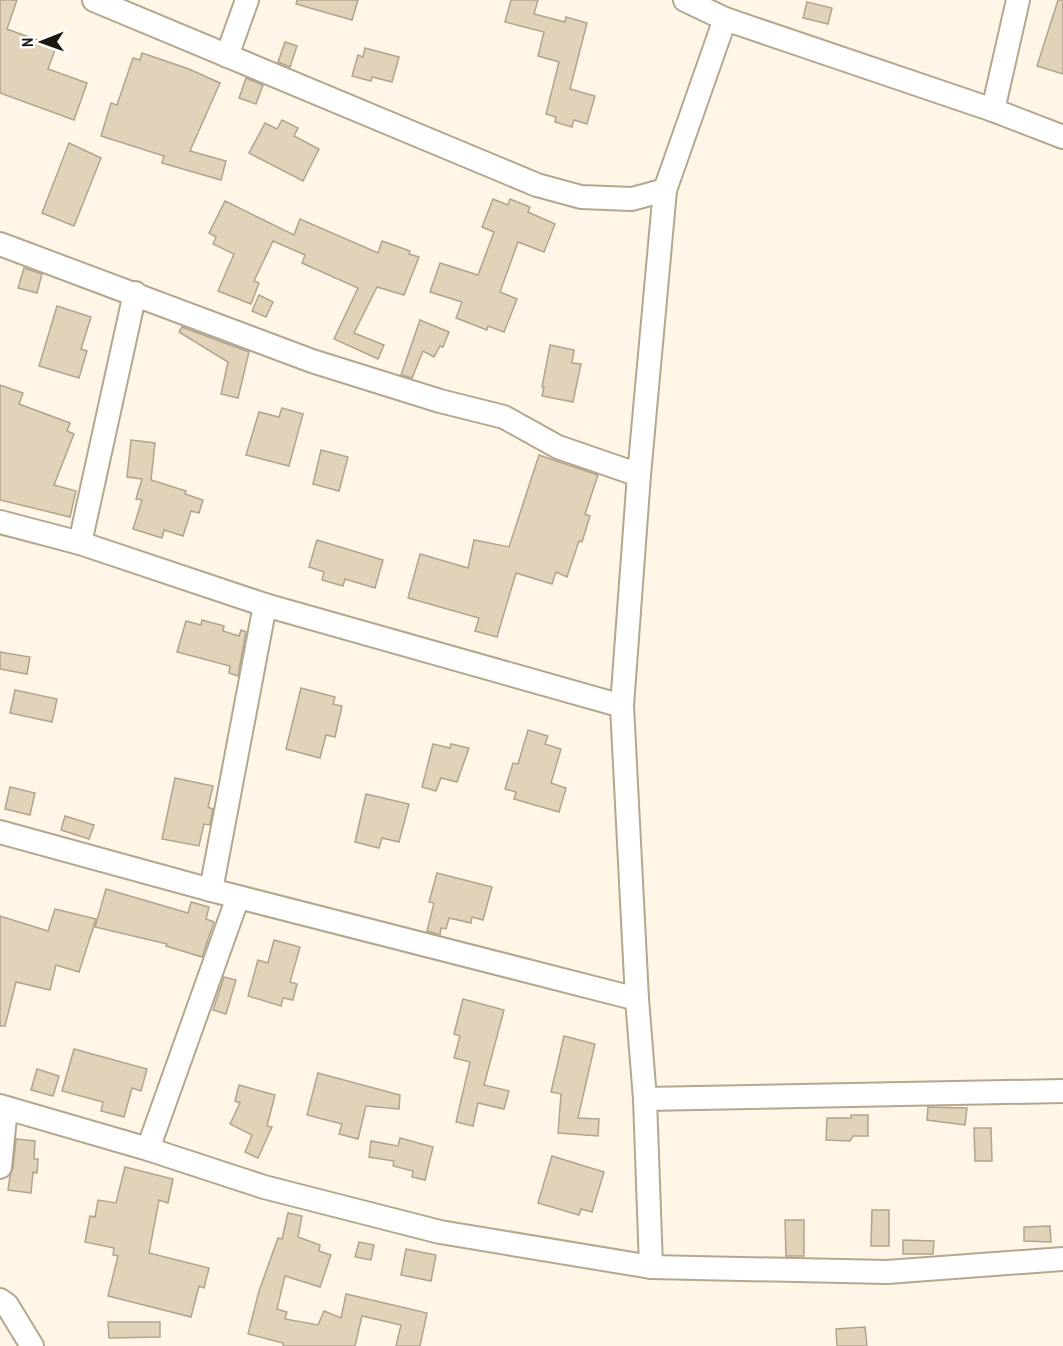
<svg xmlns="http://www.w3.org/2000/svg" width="1063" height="1346" font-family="'Archivo Narrow',sans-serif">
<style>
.building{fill:#e1d2ba;stroke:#b1a48d;stroke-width:1.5}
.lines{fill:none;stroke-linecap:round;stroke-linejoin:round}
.minor-casing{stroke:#b4a78f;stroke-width:26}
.minor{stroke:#fff;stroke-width:22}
</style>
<rect width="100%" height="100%" fill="#fff6e7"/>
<g class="building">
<polygon points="0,0 17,0 7,29 56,47 48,69 87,83 74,120 0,93"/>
<polygon points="297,0 358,0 352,20 296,4"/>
<polygon points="511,0 538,0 534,14 565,22 566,17 587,23 570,89 595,96 587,124 574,120 572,127 555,122 556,117 546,114 559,62 538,56 544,32 505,22"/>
<polygon points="1058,0 1063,0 1063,74 1037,66"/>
<polygon points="807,2 832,8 828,24 803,18"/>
<polygon points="285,42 297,46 290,67 278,62"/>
<polygon points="365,48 399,57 392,82 372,77 371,81 352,76 358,55 363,57"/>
<polygon points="142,53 189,69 220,83 190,151 226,161 221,180 162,163 164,156 101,136 111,103 117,105 133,58 140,60"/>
<polygon points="246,78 263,85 256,104 239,98"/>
<polygon points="282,120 298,128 294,136 319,149 303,181 249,153 265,123 277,129"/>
<polygon points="69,143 101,158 74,226 42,213"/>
<polygon points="493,199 508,205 510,199 530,207 528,212 555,224 544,252 518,242 500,292 517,299 504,332 488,326 487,330 456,318 462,302 430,292 440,263 478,275 494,232 482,227"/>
<polygon points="225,201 294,235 300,219 378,253 382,241 410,251 409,254 419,257 404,295 377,287 354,333 384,345 378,359 334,339 358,288 302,263 305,255 273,241 254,281 259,283 251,304 218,291 234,254 213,244 216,237 209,233"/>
<polygon points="24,268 42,274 37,293 18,288"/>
<polygon points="259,295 273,302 266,317 252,311"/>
<polygon points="57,306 91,317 81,349 87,351 79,378 39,366"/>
<polygon points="420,320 449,332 443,347 440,346 434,357 423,351 412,378 401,375"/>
<polygon points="182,327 249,352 238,398 221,394 228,362 179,332"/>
<polygon points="550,345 574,350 572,363 581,364 573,402 542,396 544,387 542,387"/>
<polygon points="0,385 23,393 19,404 70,423 67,431 74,434 54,485 76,491 70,517 0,500"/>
<polygon points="282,408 303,414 289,466 246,455 259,412 279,417"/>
<polygon points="131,440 155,443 151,480 186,491 185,494 203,500 199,513 191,511 183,536 164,530 162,538 133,529 142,500 136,499 142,479 127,477"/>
<polygon points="321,450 348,457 339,491 313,484"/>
<polygon points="539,455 598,475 585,514 590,516 582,542 579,541 567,577 556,572 552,584 516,573 497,637 475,631 479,618 408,598 420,554 468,568 474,540 509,547"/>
<polygon points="317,540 383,560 375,588 345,579 343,586 322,580 324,572 309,567"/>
<polygon points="202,620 224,626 223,631 239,636 241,630 246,632 238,676 229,673 230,666 177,652 186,621 201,625"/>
<polygon points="0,652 30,657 27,674 0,669"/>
<polygon points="301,688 335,697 333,704 342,706 335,737 326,735 320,758 286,749"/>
<polygon points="15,690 57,699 52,722 10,713"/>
<polygon points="528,730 548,736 545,744 561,749 551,783 566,788 559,812 514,799 516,792 505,789 513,763 518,764"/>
<polygon points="433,744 450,748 451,744 469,748 457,782 441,778 436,791 422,787"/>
<polygon points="175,778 213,786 208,807 213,809 210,825 204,824 199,846 162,839"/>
<polygon points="10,787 35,793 30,815 5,809"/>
<polygon points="366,794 409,804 399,842 382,838 379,848 355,842"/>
<polygon points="65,816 94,825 89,839 61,830"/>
<polygon points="437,873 492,887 483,920 472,917 471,923 449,918 446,929 441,928 440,935 427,931 434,903 429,902"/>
<polygon points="106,889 188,913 191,902 209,907 206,919 214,922 202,957 166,946 167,944 95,927"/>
<polygon points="55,909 96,919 79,972 56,965 50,990 16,982 5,1026 0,1026 0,916 48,931"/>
<polygon points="274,940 300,947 290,982 297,984 293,1000 283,998 281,1006 248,996 258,960 268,963"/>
<polygon points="224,977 236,980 226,1014 213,1010"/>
<polygon points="463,999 504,1010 484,1085 509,1091 504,1109 478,1103 473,1126 456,1122 470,1062 454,1058 460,1036 454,1034"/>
<polygon points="564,1036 595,1044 578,1118 599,1119 598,1136 558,1133 561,1094 551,1092"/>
<polygon points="74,1049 147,1069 141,1091 132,1088 124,1117 101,1111 103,1102 62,1091"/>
<polygon points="37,1069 59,1076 53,1096 31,1090"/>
<polygon points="318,1073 400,1095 399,1109 366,1106 358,1139 339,1134 342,1124 307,1115"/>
<polygon points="239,1085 275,1095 267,1126 272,1127 258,1158 245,1152 252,1135 230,1124 240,1103 235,1101"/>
<polygon points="928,1107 967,1108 965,1125 927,1120"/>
<polygon points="851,1115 868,1115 868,1136 853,1136 850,1141 826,1140 827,1118 851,1118"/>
<polygon points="974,1128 991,1128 992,1161 975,1161"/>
<polygon points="400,1138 433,1147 425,1180 412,1177 413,1171 393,1166 394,1161 369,1157 371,1141 398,1146"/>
<polygon points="16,1139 35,1141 34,1159 38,1159 37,1173 33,1172 31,1193 8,1190 10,1176 13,1168"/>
<polygon points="552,1156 604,1172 592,1212 581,1209 579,1215 538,1203"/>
<polygon points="125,1167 173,1179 168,1203 159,1200 149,1253 209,1268 204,1288 199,1286 191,1317 108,1296 118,1256 113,1255 114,1248 85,1242 90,1216 95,1217 98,1200 116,1203"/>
<polygon points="872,1210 889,1210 889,1246 871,1246"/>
<polygon points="288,1213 302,1216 298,1237 320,1245 319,1251 331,1255 320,1287 285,1276 277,1309 287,1312 285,1319 318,1325 324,1311 341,1318 346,1294 427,1313 420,1346 396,1346 401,1325 362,1316 355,1346 283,1346 283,1343 248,1334 259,1291 278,1238 282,1239"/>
<polygon points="785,1220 804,1220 804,1256 786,1256"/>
<polygon points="1050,1226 1051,1242 1024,1241 1024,1227"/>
<polygon points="903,1240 934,1241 933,1254 903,1254"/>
<polygon points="359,1242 374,1245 371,1260 355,1257"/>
<polygon points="406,1249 436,1255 431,1281 401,1275"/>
<polygon points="108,1322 160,1322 160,1337 109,1338"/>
<polygon points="865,1327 867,1346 837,1346 836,1329"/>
</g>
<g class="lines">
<g class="minor-casing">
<g id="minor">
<polyline points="94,0 537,185 581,197 632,199 665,190"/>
<polyline points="685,0 725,19 993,110 1063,137"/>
<polyline points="227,56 247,0"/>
<polyline points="993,110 1018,0"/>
<polyline points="0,244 312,361 440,401 504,417 558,447 639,475"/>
<polyline points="0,522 80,543 265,605 622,706"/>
<polyline points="80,543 135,293"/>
<polyline points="0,832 211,890 637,999"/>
<polyline points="211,890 265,605"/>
<polyline points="645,1099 1063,1091"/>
<polyline points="0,1106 148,1149 264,1187 440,1232 651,1267 887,1272 1063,1259"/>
<polyline points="148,1149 238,897"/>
<polyline points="0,1167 6,1108"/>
<polyline points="651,1267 645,1099 637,999 622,706 639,475 665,190 725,19"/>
<polyline points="0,1300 7,1305 32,1346"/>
</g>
</g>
<use href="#minor" class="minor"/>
</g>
<g transform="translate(42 42) rotate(269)" stroke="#ffffff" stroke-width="4.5" paint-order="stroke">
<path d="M0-4.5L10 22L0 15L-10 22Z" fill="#1c170f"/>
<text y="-9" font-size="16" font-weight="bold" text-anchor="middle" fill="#1c170f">N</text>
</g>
</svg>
